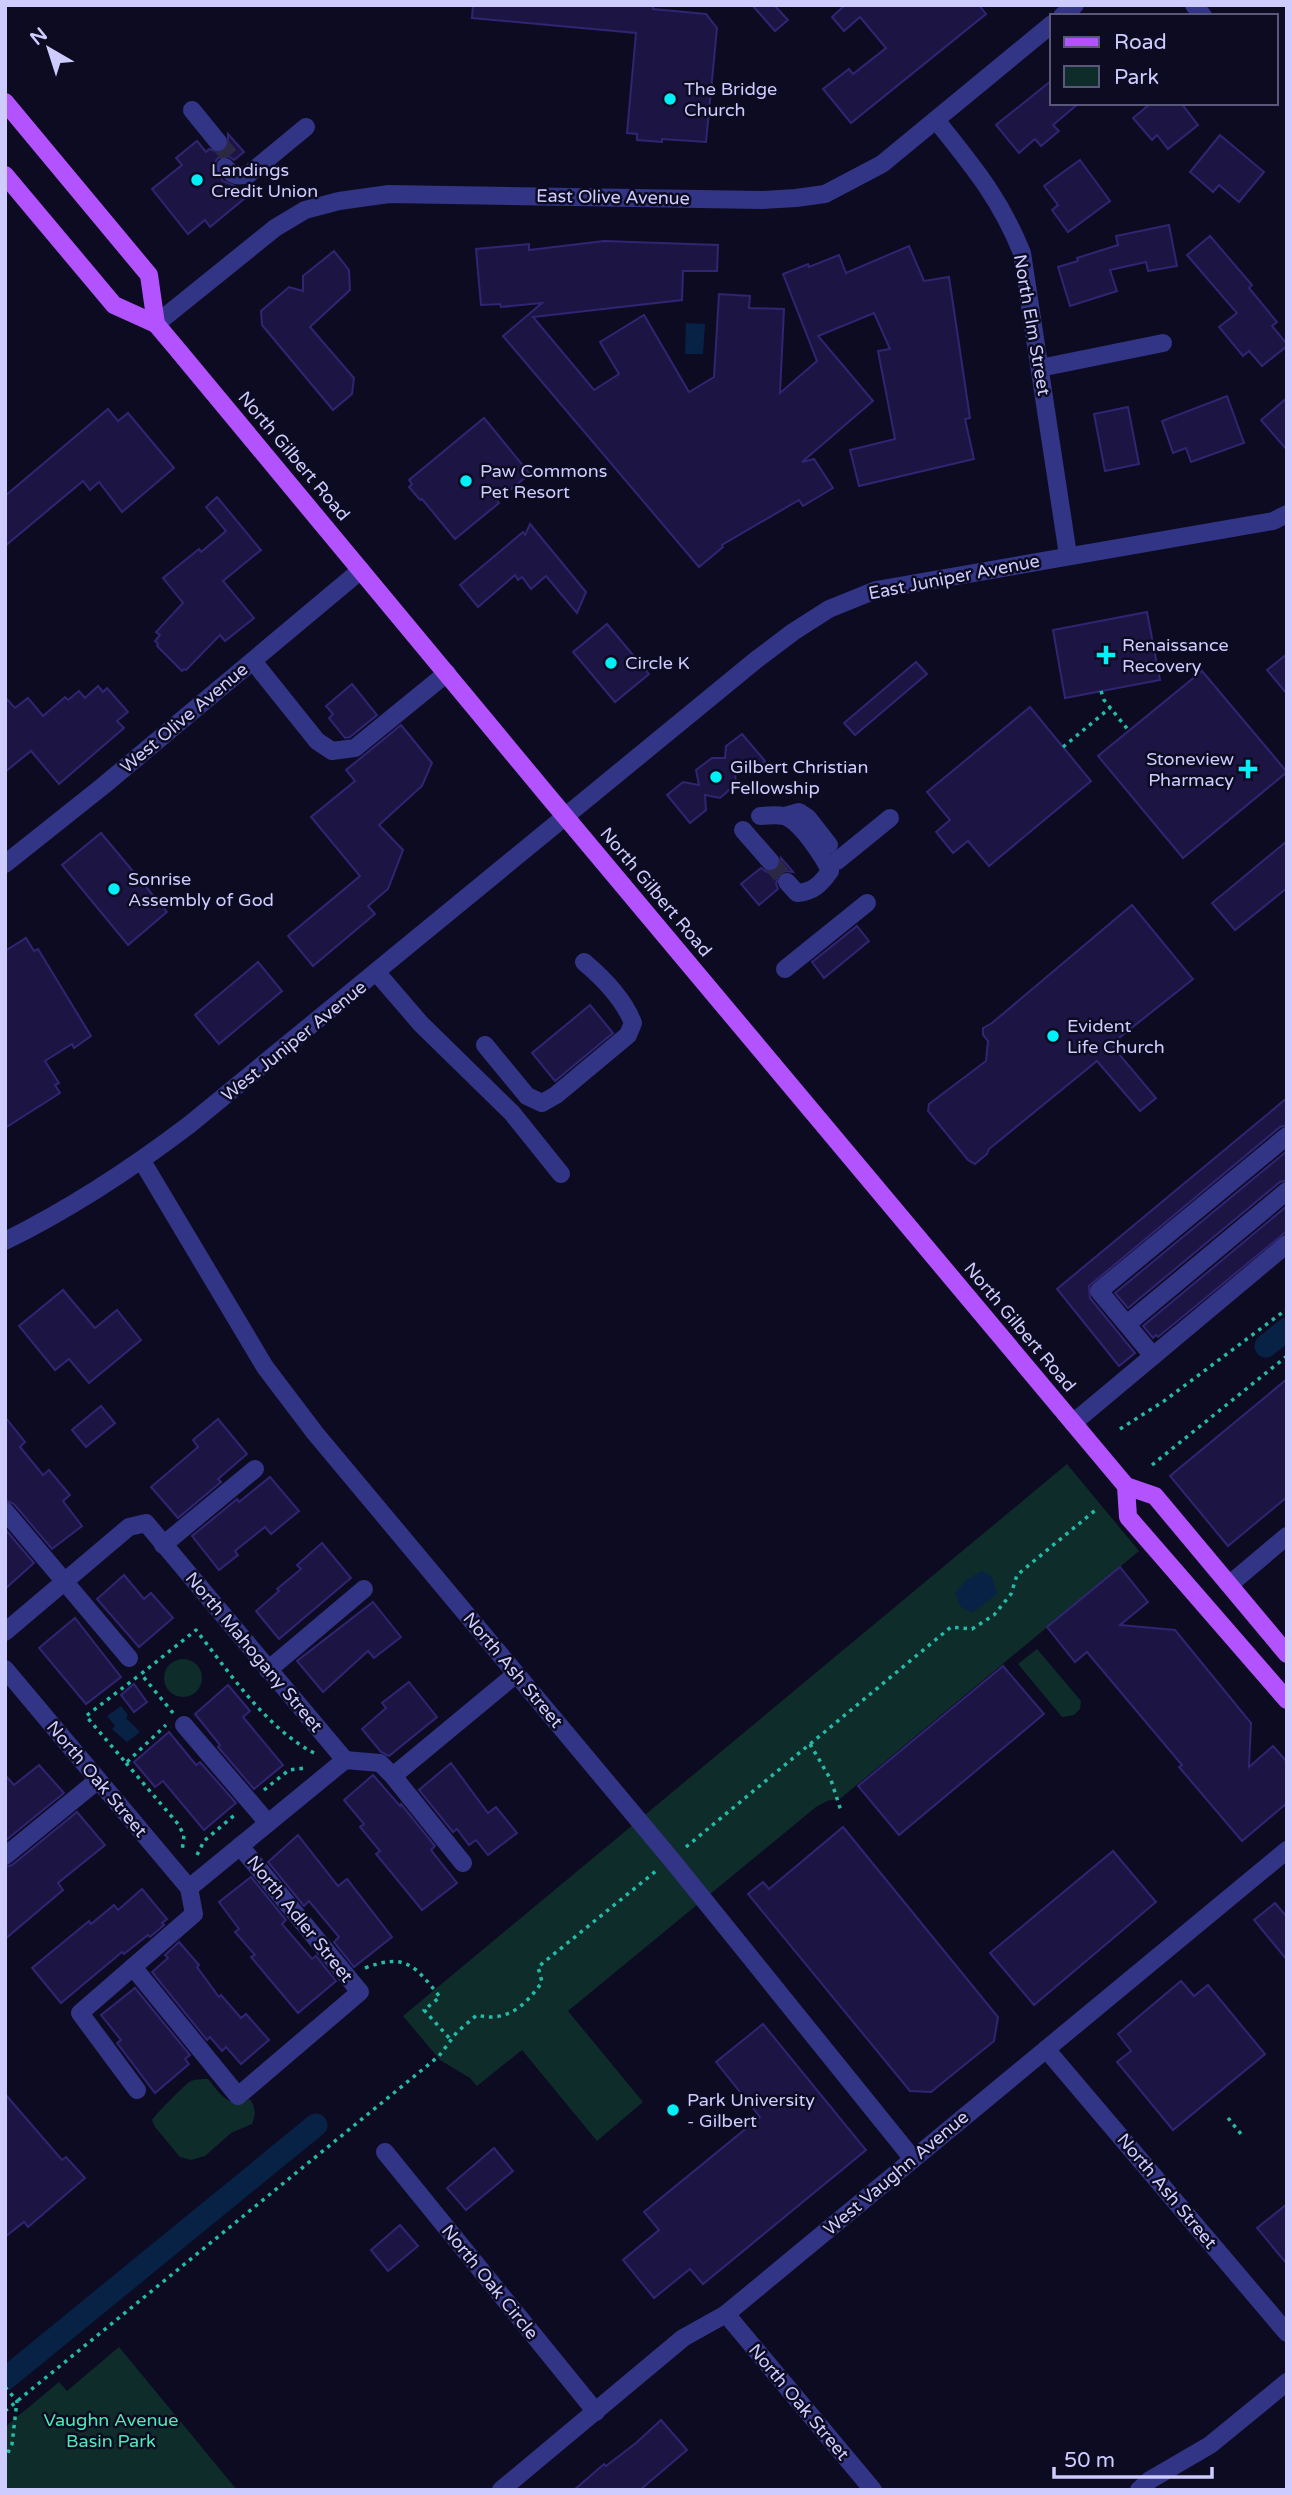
<svg xmlns="http://www.w3.org/2000/svg" width="1292" height="2495" font-family="'Varela Round',sans-serif">
<style>
.green{fill:#0e2c29}
.water{fill:#072245}
.lines{fill:none;stroke-linecap:round;stroke-linejoin:round}
.canal{stroke:#072245;stroke-width:23}
.building{fill:#1c1544;stroke:#2f2572;stroke-width:2}
.minor-tunnel{stroke:#2a2843;stroke-width:18;stroke-dasharray:18 9;stroke-linecap:butt}
.path{stroke:#23bca8;stroke-width:3.5;stroke-dasharray:3.5 5;stroke-linecap:butt}
.minor{stroke:#323485;stroke-width:18}
.major{stroke:#b253ff;stroke-width:18}
.poi-dot{fill:#00f0f7;stroke:#0d0b22;stroke-width:2.5}
.labels{text-anchor:middle;dominant-baseline:central;stroke-width:5;stroke-linejoin:round;paint-order:stroke}
.poi-label{font-size:18px;fill:#ceccff;stroke:#0d0b22;text-anchor:start}
.street-label{font-size:18px;fill:#ceccff;stroke:#0d0b22}
.park-label{font-size:18px;fill:#4deab7;stroke:#0d0b22}
</style>
<rect width="100%" height="100%" fill="#0d0b22"/>
<g class="green">
<polygon points="1067,1464 1139,1551 841,1798 827,1801 816,1807 568,2011 643,2102 597,2141 522,2050 477,2086 470,2078 440,2060 403,2016"/>
<polygon points="1037,1649 1081,1701 1080,1709 1074,1715 1062,1717 1018,1664"/>
<circle cx="183" cy="1678" r="19"/>
<path d="M208,2079C220,2094 230,2110 250,2099C256,2109 256,2114 252,2124L231,2133L205,2156L191,2160L180,2157L155,2127L152,2120C155,2115 186,2083 191,2081C196,2079 203,2079 208,2079Z"/>
<polygon points="119,2347 237,2490 5,2490 5,2427 59,2382 67,2391"/>
</g>
<g class="water">
<polygon points="686,323 705,324 703,354 685,354"/>
<polygon points="982,1571 992,1577 997,1594 972,1613 961,1607 955,1593 966,1580"/>
<polygon points="121,1706 128,1715 126,1718 140,1732 127,1742 112,1729 115,1726 107,1716"/>
</g>
<g class="lines">
<g class="canal">
<polyline points="1266,1346 1287,1329"/>
<polyline points="5,2379 316,2125"/>
</g>
</g>
<g class="building">
<polygon points="473,5 653,5 653,9 706,14 717,28 706,142 662,139 662,142 637,140 637,134 627,133 636,33 472,18"/>
<polygon points="752,5 774,5 788,20 775,31"/>
<polygon points="845,5 979,5 986,14 851,123 823,89 849,69 853,74 886,48 860,17 844,31 832,17"/>
<polygon points="1052,80 1052,103 1079,103 1053,125 1059,131 1041,146 1035,139 1019,153 996,125"/>
<polygon points="1151,103 1181,103 1198,125 1168,149 1157,135 1152,140 1133,118"/>
<polygon points="228,134 244,152 234,160 228,156 218,158 214,164 214,170 223,181 235,186 245,198 210,227 205,220 188,234 152,189 182,165 176,158 197,141 206,152 209,149 220,153 228,147"/>
<polygon points="1220,135 1264,172 1239,202 1219,185 1213,192 1190,172"/>
<polygon points="1080,160 1110,201 1068,232 1052,210 1058,205 1044,186"/>
<polygon points="1169,225 1177,266 1148,271 1146,262 1110,270 1117,291 1070,306 1058,267 1078,261 1077,258 1118,245 1116,236"/>
<polygon points="1210,236 1252,285 1249,288 1277,322 1272,326 1287,344 1287,346 1262,366 1249,351 1243,356 1219,327 1237,313 1187,255"/>
<polygon points="604,241 718,245 717,271 683,271 682,300 533,317 594,390 619,374 600,342 644,315 689,392 714,377 719,294 750,296 749,308 784,309 780,393 817,361 783,274 808,264 809,267 839,255 846,273 909,246 924,281 949,277 970,418 965,419 974,459 859,486 850,450 895,439 878,351 890,349 874,313 818,336 873,401 802,462 814,459 833,488 803,506 799,500 722,545 723,547 699,567 503,336 542,303 501,307 500,304 481,305 476,249 529,244 529,250"/>
<polygon points="334,251 349,270 350,290 310,327 354,378 352,394 333,410 262,325 261,311 289,287 303,291 303,276"/>
<polygon points="1227,396 1244,443 1191,462 1186,448 1173,453 1162,421"/>
<polygon points="1287,398 1287,450 1261,420"/>
<polygon points="1128,407 1139,464 1105,471 1094,414"/>
<polygon points="108,409 118,421 128,413 174,468 122,512 99,482 90,490 83,481 5,546 5,496"/>
<polygon points="484,418 530,474 497,500 499,503 455,539 422,499 420,500 409,487 412,484 409,480"/>
<polygon points="217,497 261,550 223,581 254,618 225,641 220,635 186,670 184,669 182,671 157,646 158,644 155,641 160,635 156,632 183,603 163,578 199,549 201,552 226,531 206,507"/>
<polygon points="530,524 586,592 577,613 546,576 531,589 522,577 518,580 515,575 478,607 460,585 523,532 525,535"/>
<polygon points="1147,612 1160,680 1065,698 1053,630"/>
<polygon points="607,624 649,674 615,702 573,652"/>
<polygon points="1287,654 1287,694 1267,670"/>
<polygon points="916,662 927,674 855,735 844,723"/>
<polygon points="1202,671 1287,772 1183,858 1098,756"/>
<polygon points="352,684 377,715 350,737 345,738 329,718 333,714 326,706"/>
<polygon points="98,686 103,692 107,688 128,712 117,721 124,728 59,784 31,751 5,772 5,697 15,708 28,698 43,716 65,697 68,700 79,691 85,698"/>
<polygon points="1030,707 1091,781 989,866 968,841 953,853 936,832 950,820 927,792"/>
<polygon points="401,725 432,763 422,786 379,825 403,850 388,889 368,906 375,914 313,966 288,936 360,876 311,817 355,781 346,770"/>
<polygon points="742,734 765,761 751,773 735,771 736,784 720,798 705,795 706,810 690,823 667,795 683,782 699,785 696,770 712,758 725,758 726,746"/>
<polygon points="101,833 167,912 128,945 62,865"/>
<polygon points="1287,841 1287,888 1235,930 1212,903"/>
<polygon points="781,858 793,872 785,871 779,874 776,884 778,889 759,905 741,884 761,868 767,872 777,870 781,864"/>
<polygon points="1132,905 1193,979 1119,1038 1120,1042 1113,1047 1156,1098 1140,1111 1097,1061 989,1149 987,1154 975,1164 968,1160 928,1111 929,1104 986,1061 988,1041 983,1035 983,1028 992,1023"/>
<polygon points="857,926 869,941 824,978 812,962"/>
<polygon points="26,938 34,951 38,949 91,1036 74,1048 72,1044 45,1061 59,1083 55,1085 60,1093 5,1128 5,951"/>
<polygon points="258,962 282,991 219,1044 195,1015"/>
<polygon points="590,1005 613,1033 555,1081 532,1053"/>
<polygon points="1287,1098 1287,1125 1280,1127 1089,1286 1090,1298 1135,1353 1119,1366 1057,1289"/>
<polygon points="1287,1151 1287,1180 1280,1182 1128,1308 1115,1293"/>
<polygon points="1287,1206 1287,1231 1158,1337 1156,1335 1153,1338 1143,1326"/>
<polygon points="63,1290 95,1328 117,1310 141,1340 89,1383 69,1359 55,1370 19,1326"/>
<polygon points="1287,1379 1287,1497 1228,1546 1170,1476"/>
<polygon points="101,1406 115,1423 86,1447 72,1430"/>
<polygon points="5,1417 25,1442 20,1447 43,1475 49,1470 70,1495 63,1501 82,1526 52,1549 14,1504 5,1500"/>
<polygon points="218,1419 247,1454 218,1479 221,1482 178,1518 151,1487 198,1447 193,1440"/>
<polygon points="270,1477 299,1511 271,1534 265,1527 235,1551 238,1555 219,1570 192,1536 237,1499 239,1502"/>
<polygon points="5,1529 34,1563 5,1589"/>
<polygon points="322,1543 351,1578 279,1639 256,1611 279,1591 277,1589 301,1569 297,1565"/>
<polygon points="1120,1567 1148,1602 1120,1625 1175,1630 1251,1723 1249,1767 1273,1746 1287,1762 1287,1803 1242,1841 1179,1767 1182,1765 1087,1652 1075,1662 1047,1627"/>
<polygon points="124,1575 144,1599 151,1593 173,1618 139,1647 97,1599"/>
<polygon points="373,1602 401,1637 374,1658 368,1651 323,1692 297,1661"/>
<polygon points="75,1618 121,1677 86,1704 39,1648"/>
<polygon points="1003,1666 1044,1714 899,1835 858,1786"/>
<polygon points="409,1682 437,1717 389,1756 381,1752 362,1729 386,1708 382,1703"/>
<polygon points="134,1684 147,1702 134,1712 121,1695"/>
<polygon points="228,1685 250,1711 243,1717 283,1765 254,1789 218,1747 220,1745 195,1714"/>
<polygon points="169,1732 196,1765 200,1762 236,1803 204,1830 163,1781 155,1787 134,1762"/>
<polygon points="451,1763 488,1813 496,1807 517,1833 488,1855 476,1840 469,1845 457,1829 453,1832 419,1790"/>
<polygon points="39,1765 64,1793 5,1841 5,1775 14,1785"/>
<polygon points="373,1775 400,1806 401,1804 435,1846 431,1850 457,1883 422,1910 376,1854 380,1851 360,1827 364,1824 344,1800"/>
<polygon points="77,1812 105,1845 58,1883 63,1890 5,1939 5,1867 12,1865"/>
<polygon points="843,1827 998,2017 994,2041 931,2092 910,2091 748,1894 763,1882 769,1889"/>
<polygon points="298,1835 338,1886 347,1879 392,1937 354,1967 334,1942 339,1937 309,1901 304,1906 268,1862"/>
<polygon points="1113,1851 1156,1902 1034,2005 990,1953"/>
<polygon points="251,1877 286,1920 282,1924 312,1959 316,1956 336,1981 298,2013 251,1957 255,1955 235,1932 239,1929 219,1902"/>
<polygon points="142,1889 167,1919 162,1923 164,1925 150,1937 148,1935 124,1954 122,1952 61,2003 32,1968 89,1921 91,1924 114,1905 118,1910"/>
<polygon points="1275,1903 1287,1917 1287,1960 1254,1920"/>
<polygon points="179,1942 199,1965 197,1967 219,1997 221,1995 241,2018 246,2014 269,2040 241,2064 226,2047 222,2051 210,2037 207,2040 152,1972 168,1958 165,1955"/>
<polygon points="1181,1981 1194,1996 1208,1985 1265,2054 1173,2130 1117,2062 1131,2051 1118,2034"/>
<polygon points="135,1988 190,2055 185,2059 189,2064 155,2093 117,2043 121,2040 101,2015"/>
<polygon points="763,2024 866,2150 703,2284 690,2269 654,2298 623,2260 659,2230 644,2212 760,2117 716,2062"/>
<polygon points="5,2094 62,2160 66,2157 85,2178 28,2227 24,2222 5,2237"/>
<polygon points="494,2148 513,2171 466,2210 447,2188"/>
<polygon points="1287,2204 1287,2264 1257,2228"/>
<polygon points="400,2225 418,2246 388,2271 371,2250"/>
<polygon points="661,2420 687,2450 640,2490 574,2490 604,2464 606,2466 636,2443"/>
</g>
<g class="lines">
<g class="minor-tunnel">
<polyline points="218,142 234,161"/>
<polyline points="770,861 787,882"/>
</g>
<g class="path">
<polyline points="1101,691 1104,700 1129,731"/>
<polyline points="1063,747 1110,708"/>
<polyline points="1120,1429 1164,1401 1287,1309"/>
<polyline points="1152,1465 1287,1356"/>
<polyline points="137,1677 86,1716 126,1763 166,1725"/>
<path d="M173,1713L141,1674L196,1630C229,1672 266,1728 314,1753"/>
<polyline points="810,1744 831,1780 841,1811"/>
<polyline points="126,1763 178,1824 184,1835 182,1852"/>
<polyline points="264,1790 289,1770 305,1768"/>
<polyline points="686,1847 951,1627 972,1629 994,1615 1011,1594 1017,1575 1098,1508"/>
<polyline points="197,1855 204,1841 237,1813"/>
<path d="M365,1968C406,1952 416,1967 440,1997L424,2010L451,2040"/>
<polyline points="1228,2118 1241,2134"/>
<polyline points="5,2387 17,2401 12,2444 5,2459"/>
<path d="M5,2411L439,2056L457,2032L477,2015C507,2023 526,2005 542,1982L538,1967L656,1871"/>
</g>
<g class="minor">
<polyline points="1194,5 1203,16"/>
<polyline points="1062,16 1075,5"/>
<polyline points="192,110 218,142"/>
<path d="M936,120C972,165 1000,198 1022,253L1068,555"/>
<path d="M225,167C233,176 238,177 249,174L306,127"/>
<polyline points="156,324 275,228 305,210 339,201 389,194 762,200 796,198 825,194 882,164 1052,24"/>
<polyline points="1040,368 1163,343"/>
<polyline points="253,661 317,741 332,751 355,748 447,673"/>
<path d="M760,816C767,816 776,814 783,816C799,819 824,857 830,871C821,884 813,892 797,893L787,882"/>
<polyline points="785,816 799,812 808,818 829,845"/>
<polyline points="743,830 770,861"/>
<polyline points="837,861 890,818"/>
<polyline points="5,864 103,786 361,570"/>
<polyline points="785,969 867,903"/>
<polyline points="377,973 421,1024 512,1113 561,1174"/>
<path d="M485,1045L527,1096L542,1103L556,1095L628,1035L633,1023C624,1000 603,978 584,962"/>
<polyline points="142,1161 265,1367 315,1433 671,1859 913,2159"/>
<path d="M5,1241C70,1209 131,1169 189,1125L756,660L793,632L829,609L876,590L1273,521L1287,514"/>
<polyline points="1127,1324 1287,1191"/>
<polyline points="1153,1356 1099,1291 1287,1136"/>
<polyline points="1073,1423 1287,1244"/>
<polyline points="5,1511 129,1658"/>
<polyline points="163,1545 255,1469"/>
<polyline points="1230,1584 1287,1536"/>
<polyline points="5,1632 129,1527 146,1523 345,1760"/>
<polyline points="5,1669 189,1888"/>
<polyline points="268,1670 364,1589"/>
<polyline points="184,1725 268,1823"/>
<polyline points="393,1776 516,1674"/>
<polyline points="5,1856 98,1780"/>
<polyline points="189,1888 345,1760 380,1763 393,1776 463,1863"/>
<polyline points="133,1967 238,2096 360,1992 240,1846"/>
<polyline points="1046,2049 1287,2333"/>
<polyline points="137,2090 80,2013 194,1914 189,1888"/>
<polyline points="385,2152 596,2412"/>
<polyline points="726,2314 873,2490"/>
<polyline points="501,2490 683,2338 726,2314 1287,1850"/>
<polyline points="1139,2490 1150,2480 1210,2445 1287,2382"/>
</g>
<g class="major">
<polyline points="5,102 149,275 156,324"/>
<polyline points="5,175 114,305 156,324 177,349 548,796 1126,1486 1155,1496 1287,1654"/>
<polyline points="1126,1486 1128,1517 1287,1700"/>
</g>
</g>
<g class="poi-dot">
<circle cx="670" cy="99" r="7"/>
<circle cx="197" cy="180" r="7"/>
<circle cx="466" cy="481" r="7"/>
<path d="M1102.5 644.5h7v7h7v7h-7v7h-7v-7h-7v-7h7z"/>
<circle cx="611" cy="663" r="7"/>
<path d="M1244.5 758.5h7v7h7v7h-7v7h-7v-7h-7v-7h7z"/>
<circle cx="716" cy="777" r="7"/>
<circle cx="114" cy="889" r="7"/>
<circle cx="1053" cy="1036" r="7"/>
<circle cx="673" cy="2110" r="7"/>
</g>
<g class="labels">
<g class="poi-label">
<text x="684" y="89">The Bridge<tspan x="684" dy="21">Church</tspan></text>
<text x="211" y="170">Landings<tspan x="211" dy="21">Credit Union</tspan></text>
<text x="480" y="471">Paw Commons<tspan x="480" dy="21">Pet Resort</tspan></text>
<text x="1122" y="645">Renaissance<tspan x="1122" dy="21">Recovery</tspan></text>
<text x="625" y="663">Circle K</text>
<text x="1234" y="759" text-anchor="end">Stoneview<tspan x="1234" dy="21">Pharmacy</tspan></text>
<text x="730" y="767">Gilbert Christian<tspan x="730" dy="21">Fellowship</tspan></text>
<text x="128" y="879">Sonrise<tspan x="128" dy="21">Assembly of God</tspan></text>
<text x="1067" y="1026">Evident<tspan x="1067" dy="21">Life Church</tspan></text>
<text x="687" y="2100">Park University<tspan x="687" dy="21">- Gilbert</tspan></text>
</g>
<g class="street-label">
<text transform="translate(613 197) rotate(1)">East Olive Avenue</text>
<text transform="translate(1032 325) rotate(80)">North Elm Street</text>
<text transform="translate(294 456) rotate(50)">North Gilbert Road</text>
<text transform="translate(954 577) rotate(-11)">East Juniper Avenue</text>
<text transform="translate(184 718) rotate(-40)">West Olive Avenue</text>
<text transform="translate(656 892) rotate(50)">North Gilbert Road</text>
<text transform="translate(294 1041) rotate(-39)">West Juniper Avenue</text>
<text transform="translate(1020 1327) rotate(50)">North Gilbert Road</text>
<text transform="translate(254 1652) rotate(50)">North Mahogany Street</text>
<text transform="translate(513 1670) rotate(50)">North Ash Street</text>
<text transform="translate(97 1779) rotate(50)">North Oak Street</text>
<text transform="translate(300 1919) rotate(51)">North Adler Street</text>
<text transform="translate(896 2173) rotate(-40)">West Vaughn Avenue</text>
<text transform="translate(1167 2191) rotate(50)">North Ash Street</text>
<text transform="translate(490 2282) rotate(51)">North Oak Circle</text>
<text transform="translate(799 2402) rotate(50)">North Oak Street</text>
</g>
<g class="park-label">
<text x="111" y="2420">Vaughn Avenue<tspan x="111" dy="21">Basin Park</tspan></text>
</g>
</g>
<rect width="1292" height="2495" fill="none" stroke="#ceccff" stroke-width="14"/>
<rect x="1050" y="14" width="228" height="91" fill="#0d0b22" stroke="#5a587a" stroke-width="2"/>
<rect x="1064" y="37" width="35" height="10" fill="#b253ff" stroke="#5a587a" stroke-width="2"/>
<text x="1114" y="49" font-size="21" fill="#ceccff">Road</text>
<rect x="1064" y="66" width="35" height="21" fill="#0e2c29" stroke="#5a587a" stroke-width="2"/>
<text x="1114" y="84" font-size="21" fill="#ceccff">Park</text>
<g transform="translate(49 49) rotate(321)" stroke="#0d0b22" stroke-width="5" paint-order="stroke">
<path d="M0-5L12 26L0 18L-12 26Z" fill="#ceccff"/>
<text y="-10" font-size="19" font-weight="bold" text-anchor="middle" fill="#ceccff">N</text>
</g>
<path d="M1054 2467v10h158v-10" fill="none" stroke="#ceccff" stroke-width="3.5"/>
<text x="1064" y="2467" font-size="21" fill="#ceccff" stroke="#0d0b22" stroke-width="5" paint-order="stroke">50 m</text>
</svg>
